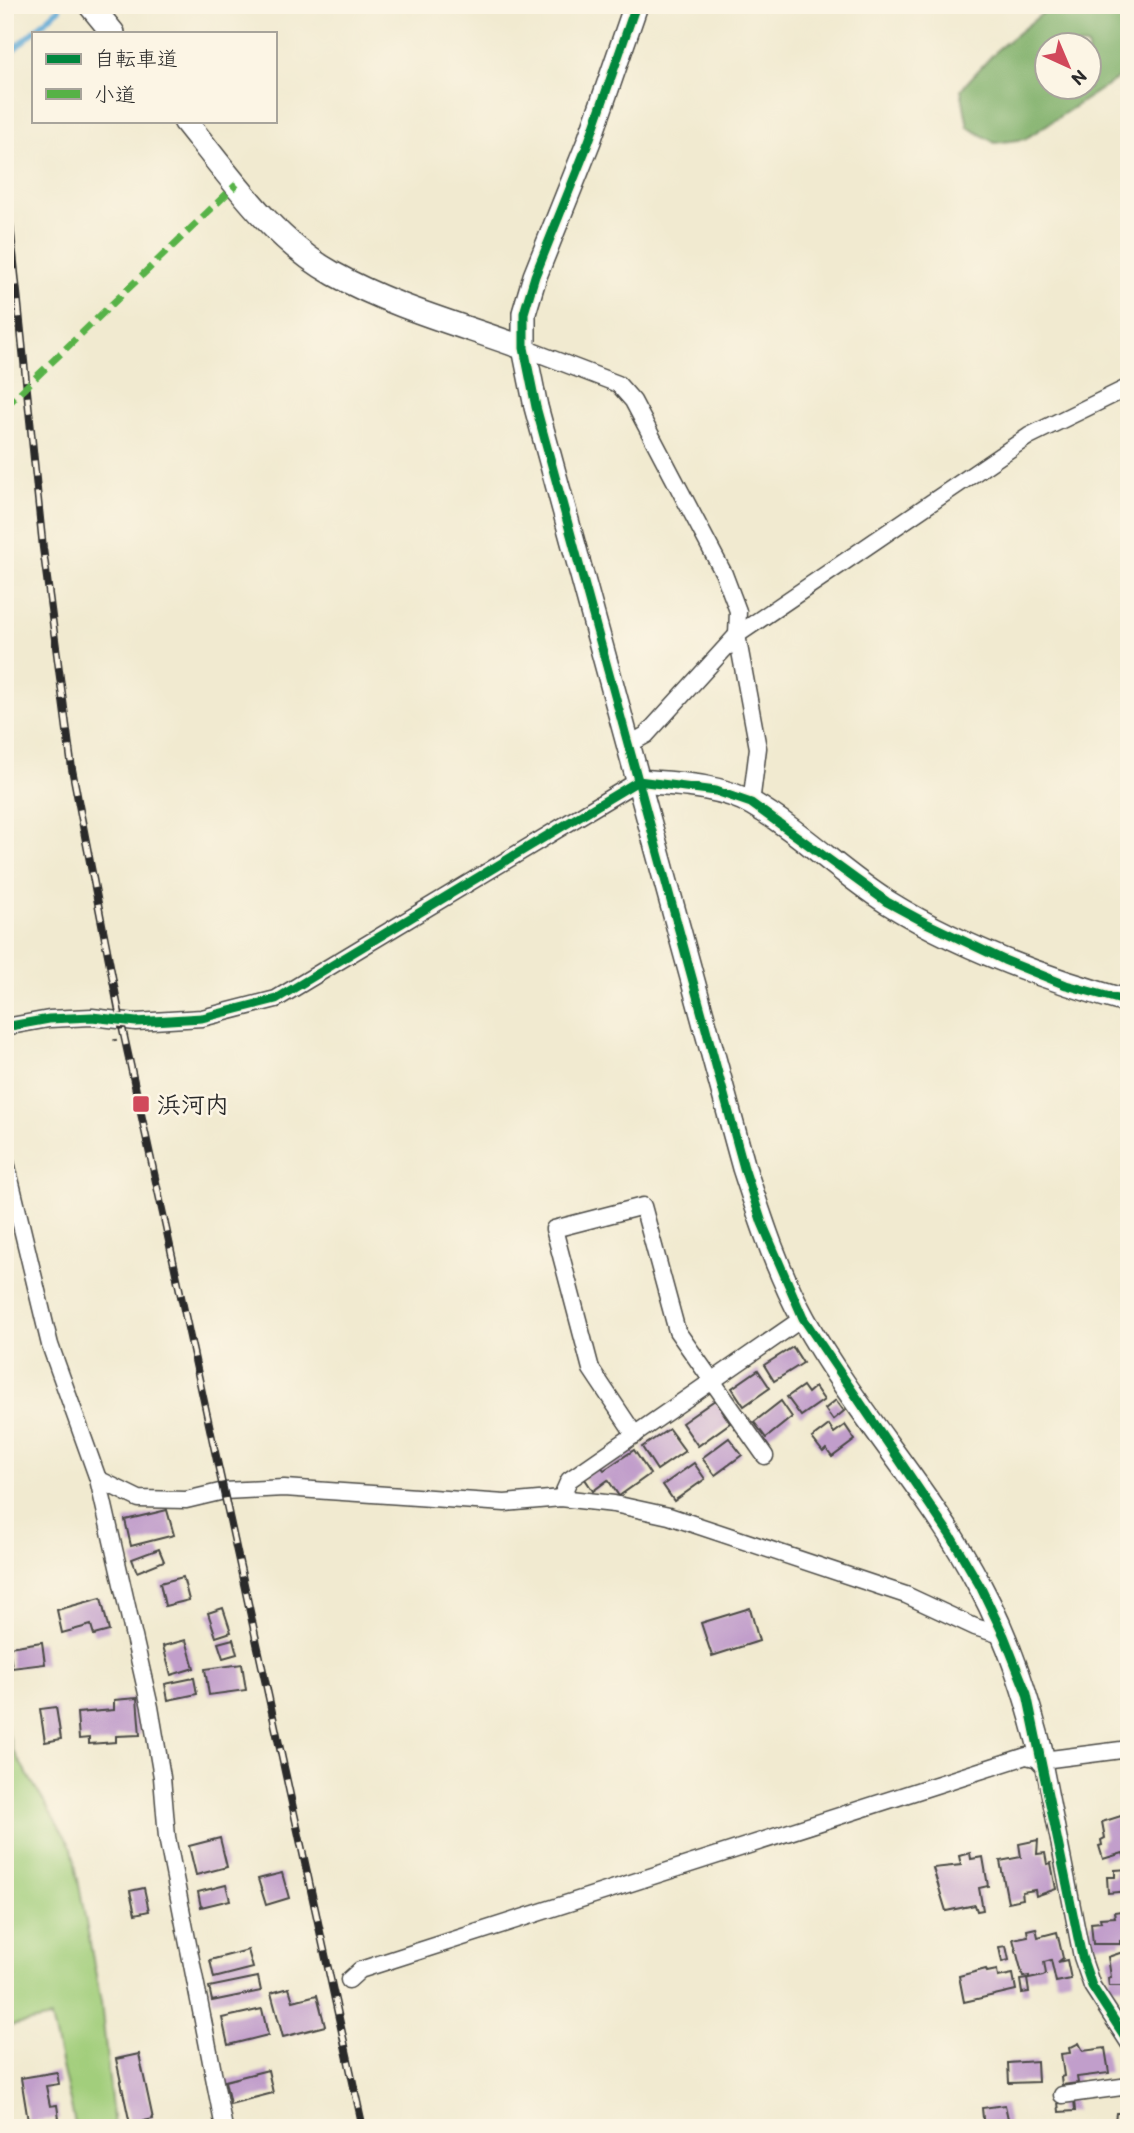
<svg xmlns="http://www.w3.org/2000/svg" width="1134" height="2133" font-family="Itim,'Klee One',sans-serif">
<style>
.green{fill:#a2ce7c;stroke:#667c54;stroke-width:2}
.forest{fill:#81b16c;stroke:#566e4c;stroke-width:2;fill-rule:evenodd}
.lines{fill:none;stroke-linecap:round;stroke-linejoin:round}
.stream{stroke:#5da8d5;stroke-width:6}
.building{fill:#c19ecb}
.street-casing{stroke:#494844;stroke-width:19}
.secondary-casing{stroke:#494844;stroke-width:26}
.path{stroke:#494844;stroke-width:3.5;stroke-dasharray:2 5;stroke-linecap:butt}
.street{stroke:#fff;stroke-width:16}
.secondary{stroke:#fff;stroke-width:23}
.rail-casing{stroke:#2b2b2b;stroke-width:8}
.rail{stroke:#fcf5e5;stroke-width:5;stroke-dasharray:16;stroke-linecap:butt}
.quiet{stroke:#56b246;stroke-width:7;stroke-dasharray:14 7;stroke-linecap:butt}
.cycleway-casing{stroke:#fcf5e5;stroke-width:13}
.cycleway{stroke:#00873e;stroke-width:9}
.poi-dot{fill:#d1495b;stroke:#fcf5e5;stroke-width:2.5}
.labels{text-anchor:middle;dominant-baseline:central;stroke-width:5;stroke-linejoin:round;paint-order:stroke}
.poi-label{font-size:24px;font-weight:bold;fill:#2b2b2b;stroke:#fcf5e5;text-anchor:start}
</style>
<rect width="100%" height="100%" fill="#fcf5e5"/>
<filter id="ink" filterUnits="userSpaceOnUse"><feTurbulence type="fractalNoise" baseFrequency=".0143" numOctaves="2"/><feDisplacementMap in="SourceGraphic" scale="14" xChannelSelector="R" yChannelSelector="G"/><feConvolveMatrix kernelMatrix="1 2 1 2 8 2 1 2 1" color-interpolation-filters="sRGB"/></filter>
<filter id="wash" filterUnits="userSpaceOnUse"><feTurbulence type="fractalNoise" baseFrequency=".00686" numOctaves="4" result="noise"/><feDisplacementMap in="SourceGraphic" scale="28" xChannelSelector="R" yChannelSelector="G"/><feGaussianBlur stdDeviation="1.57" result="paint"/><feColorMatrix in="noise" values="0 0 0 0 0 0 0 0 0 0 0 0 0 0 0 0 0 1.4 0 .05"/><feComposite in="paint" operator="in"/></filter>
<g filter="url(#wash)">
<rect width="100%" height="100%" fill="#f1ead0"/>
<polygon class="green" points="5,1720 12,1749 72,1848 101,2002 114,2128 76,2128 51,2018 5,2027"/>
<path class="forest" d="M1053,5H1129V71L1025,139L995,143L968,127L961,89L998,49ZM1046,46H1088V88H1046Z"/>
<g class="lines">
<polyline class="stream" points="5,57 59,9"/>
</g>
<g id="blocks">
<g class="building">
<polygon points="793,1347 803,1363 774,1381 764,1365"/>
<polygon points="758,1370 770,1388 744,1406 732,1388"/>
<polygon points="803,1386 808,1393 815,1387 824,1400 801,1416 787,1397"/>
<polygon points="715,1400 730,1423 698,1446 682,1423"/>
<polygon points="836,1400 844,1411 833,1420 825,1409"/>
<polygon points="781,1401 792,1417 766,1438 754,1422"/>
<polygon points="829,1425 834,1433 845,1425 855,1440 832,1457 826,1449 823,1452 812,1438"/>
<polygon points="669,1429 685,1451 657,1470 642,1447"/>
<polygon points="729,1438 742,1455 715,1475 702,1458"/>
<polygon points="634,1450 650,1474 619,1496 608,1480 593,1491 583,1476 600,1465 604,1470"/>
<polygon points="694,1463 705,1479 674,1501 663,1485"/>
<polygon points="167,1510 174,1535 131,1546 125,1520"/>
<polygon points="159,1549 164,1561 137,1572 132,1559"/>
<polygon points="183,1577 189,1600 165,1606 160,1583"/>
<polygon points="101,1598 109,1631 94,1635 91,1625 62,1633 57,1610"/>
<polygon points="223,1608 231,1632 216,1637 208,1613"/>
<polygon points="750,1608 759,1641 712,1656 701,1623"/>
<polygon points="233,1639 237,1654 223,1658 218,1643"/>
<polygon points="186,1640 194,1668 171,1675 163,1646"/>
<polygon points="42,1642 45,1664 12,1668 9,1647"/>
<polygon points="242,1664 246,1690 209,1695 205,1669"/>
<polygon points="194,1678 197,1694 168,1700 165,1684"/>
<polygon points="137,1698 140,1735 116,1736 116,1742 89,1744 89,1738 79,1739 77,1713 114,1710 114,1700"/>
<polygon points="56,1707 61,1739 45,1742 40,1709"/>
<polygon points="1124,1815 1129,1816 1129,1856 1125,1857 1123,1853 1103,1859 1099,1846 1102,1845 1101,1840 1105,1838 1102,1822"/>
<polygon points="220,1838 227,1867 196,1875 189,1846"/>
<polygon points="1038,1840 1037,1854 1045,1853 1047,1864 1051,1863 1056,1889 1036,1896 1035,1890 1022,1892 1023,1899 1008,1902 1000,1861 1021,1857 1019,1844"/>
<polygon points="970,1853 971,1859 983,1857 988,1886 979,1888 983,1910 977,1911 975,1905 946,1911 933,1868 961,1865 959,1856"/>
<polygon points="1129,1869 1129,1891 1108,1893 1107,1877 1115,1877 1115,1870"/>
<polygon points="282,1873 289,1898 266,1905 258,1879"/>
<polygon points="226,1885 230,1900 201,1907 198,1892"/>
<polygon points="144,1888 149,1911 135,1914 130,1891"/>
<polygon points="1129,1910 1129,1940 1120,1941 1120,1944 1093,1944 1091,1923 1101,1922 1100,1918 1115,1917 1114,1912"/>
<polygon points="1036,1928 1038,1937 1057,1932 1063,1958 1058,1962 1067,1960 1071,1979 1056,1982 1051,1960 1044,1962 1046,1974 1043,1976 1029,1979 1029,1976 1023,1977 1013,1939 1028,1936 1027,1930"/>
<polygon points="1006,1946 1009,1960 1002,1962 999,1947"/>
<polygon points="248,1950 253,1968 214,1978 210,1960"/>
<polygon points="1129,1950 1129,1990 1125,1991 1124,1986 1109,1986 1108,1978 1111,1977 1108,1957"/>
<polygon points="986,1969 987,1972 997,1970 998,1977 1013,1974 1016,1990 964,2002 959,1976"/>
<polygon points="258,1977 261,1991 212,2001 209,1987"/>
<polygon points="1027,1979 1029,1992 1022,1993 1020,1980"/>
<polygon points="289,1988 293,2001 317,1995 325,2026 283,2037 271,1993"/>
<polygon points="262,2009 268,2035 228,2045 222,2018"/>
<polygon points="1079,2043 1083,2051 1105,2048 1109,2073 1077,2077 1078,2083 1062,2085 1061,2077 1064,2076 1061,2054 1070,2053 1069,2048"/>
<polygon points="139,2054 153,2119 130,2124 116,2059"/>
<polygon points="1037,2061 1038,2082 1009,2083 1008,2063"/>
<polygon points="268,2070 273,2093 230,2104 225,2081"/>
<polygon points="57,2072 59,2084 46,2086 50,2106 57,2105 59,2119 28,2121 21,2078"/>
<polygon points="1074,2100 1075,2111 1059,2112 1058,2102"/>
<polygon points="1005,2105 1010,2128 984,2128 982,2108"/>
<polygon points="1116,2113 1127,2113 1127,2128 1114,2128"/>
</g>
</g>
</g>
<g filter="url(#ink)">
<use href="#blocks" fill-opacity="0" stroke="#494844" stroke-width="2"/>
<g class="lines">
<g class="street-casing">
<g id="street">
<polyline points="524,348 618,384 633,401 724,574 738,611 737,635 758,748 751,803"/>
<polyline points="628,745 646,735 737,635 1029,436 1129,387"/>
<polyline points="5,1027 49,1019 92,1017 136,1022 202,1018 276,999 638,781"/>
<polyline points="5,1158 50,1345 98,1479 150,1707 162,1777 167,1837 224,2128"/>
<polyline points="635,1435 591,1369 554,1229 643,1206 677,1331 765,1456"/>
<polyline points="98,1479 139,1499 186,1500 224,1491 284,1488 505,1503 561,1498 614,1504 669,1516 906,1595 975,1627 1004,1636"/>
<polyline points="561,1498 569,1480 803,1318"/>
<polyline points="1043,1760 1082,1957 1092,1986 1129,2043"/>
<polyline points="349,1980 360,1970 1026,1756 1043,1760 1129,1749"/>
<polyline points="1062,2095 1129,2086"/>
</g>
</g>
<g class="secondary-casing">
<g id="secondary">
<polyline points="90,5 113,33"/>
<path d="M636,5L589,141L535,276L524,313V348L536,407L744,1168C761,1220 778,1273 804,1320C856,1413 931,1492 980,1586C1010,1642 1028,1700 1043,1760"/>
<path d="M185,121C228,174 272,240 334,274C393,307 461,325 524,348"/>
<path d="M638,781C675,784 721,785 753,804C801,832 841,873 887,902C961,948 1046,979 1129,1002"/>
</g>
</g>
<polyline class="path" points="115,1039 116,1045"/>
<use href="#street" class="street"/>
<use href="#secondary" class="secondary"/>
<g class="rail-casing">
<polyline id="rail" points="5,174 43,548 72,769 121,1022 363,2128"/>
</g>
<use href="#rail" class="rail"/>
<polyline class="quiet" points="5,407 237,184"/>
<g class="cycleway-casing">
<g id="cycleway">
<polyline points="636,5 589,141 535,276 524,313 524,348 536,407 744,1168 762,1223 803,1318 950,1535 980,1586 1004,1636 1027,1694 1082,1957 1092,1986 1129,2043"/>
<polyline points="5,1027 49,1019 92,1017 136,1022 202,1018 276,999 638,781 716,791 751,803 887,902 926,923 1004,960 1066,985 1129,1002"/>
</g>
</g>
<use href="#cycleway" class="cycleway"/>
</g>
</g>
<rect class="poi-dot" x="132" y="1095" width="18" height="18" rx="3.5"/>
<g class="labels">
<g class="poi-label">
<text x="157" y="1104">浜河内</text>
</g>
</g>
<rect width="1134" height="2133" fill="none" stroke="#fcf5e5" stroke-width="28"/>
<rect x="32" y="32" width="245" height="91" fill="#fcf5e5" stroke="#a8a49b" stroke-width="2"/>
<rect x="46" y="54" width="35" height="10" fill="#00873e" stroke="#a8a49b" stroke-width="2"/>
<text x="94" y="66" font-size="21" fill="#2b2b2b">自転車道</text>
<rect x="46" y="89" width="35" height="10" fill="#56b246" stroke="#a8a49b" stroke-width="2"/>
<text x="94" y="102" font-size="21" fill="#2b2b2b">小道</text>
<g transform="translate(1068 66) rotate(136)"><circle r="33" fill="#fcf5e5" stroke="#a8a49b" stroke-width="2"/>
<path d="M0-5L12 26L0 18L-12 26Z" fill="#d1495b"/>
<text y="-10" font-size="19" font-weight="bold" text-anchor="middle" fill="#2b2b2b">N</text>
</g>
</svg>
